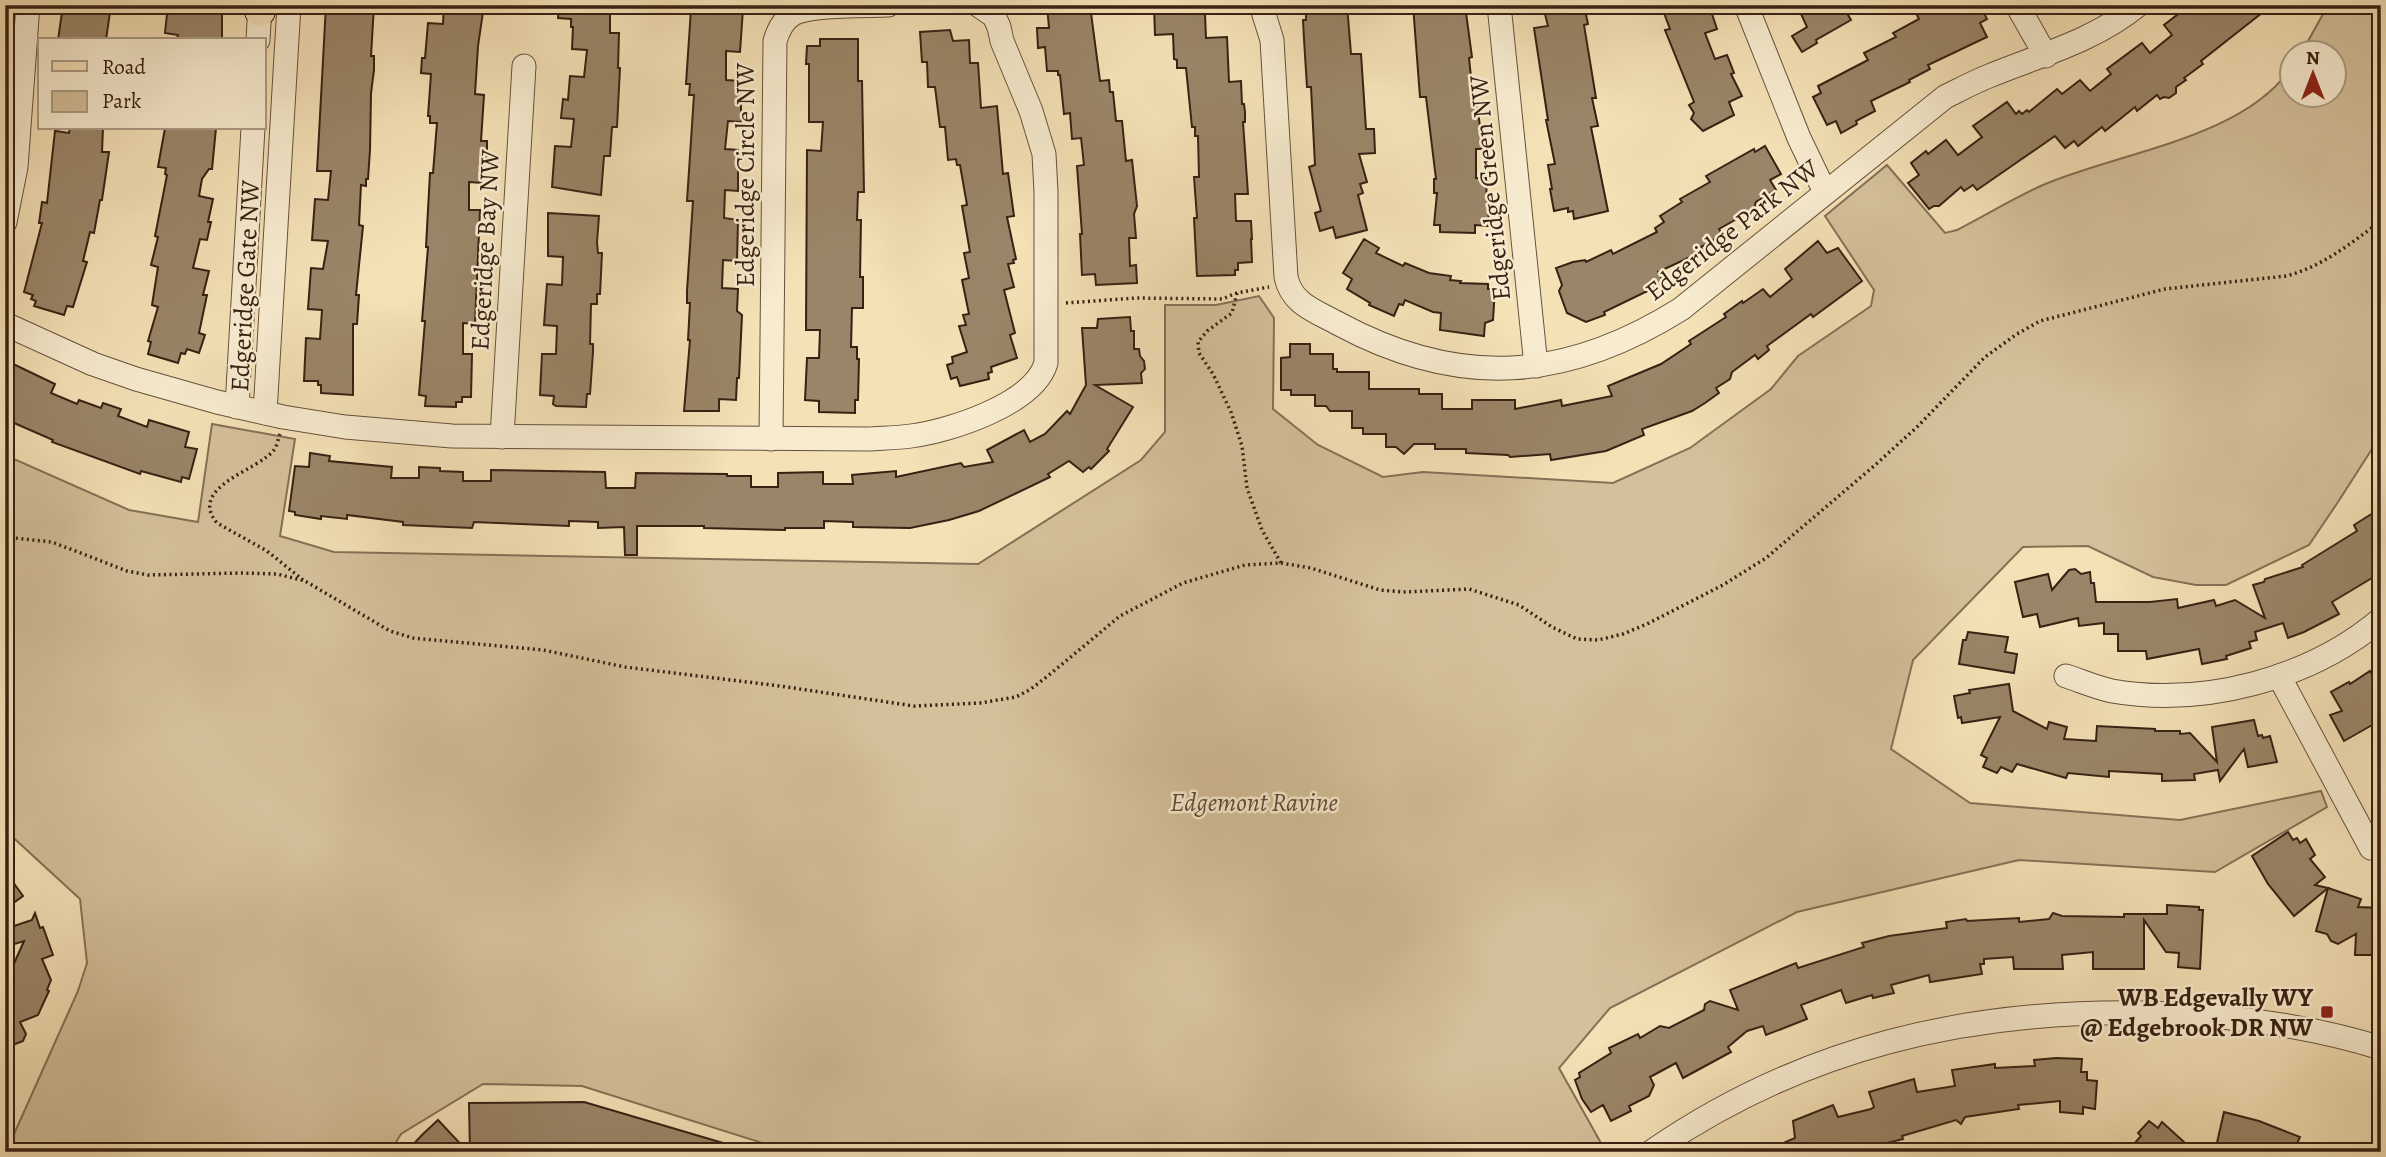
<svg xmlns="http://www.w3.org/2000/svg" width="2386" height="1157" font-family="Alegreya,serif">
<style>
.green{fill:#d4c09a;stroke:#867056;stroke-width:2}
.building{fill:#9a8568;stroke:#382113;stroke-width:2}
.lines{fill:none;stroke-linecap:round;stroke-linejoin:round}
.minor-casing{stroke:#67513c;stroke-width:25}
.major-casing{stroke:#382113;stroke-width:32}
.path{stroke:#382113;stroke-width:3.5;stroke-dasharray:2 3.5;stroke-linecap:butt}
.minor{stroke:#f8ecd0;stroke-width:23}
.major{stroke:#f4e1b6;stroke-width:30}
.poi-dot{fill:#8f2418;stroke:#f8ecd0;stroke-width:2.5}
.labels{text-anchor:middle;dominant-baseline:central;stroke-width:5;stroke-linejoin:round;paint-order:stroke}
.street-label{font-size:26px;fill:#382113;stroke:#f8ecd0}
.park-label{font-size:26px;font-style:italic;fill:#5f4935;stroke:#f8ecd0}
.poi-label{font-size:26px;font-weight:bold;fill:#382113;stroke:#f8ecd0;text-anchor:end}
</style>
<rect width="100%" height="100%" fill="#f4e1b6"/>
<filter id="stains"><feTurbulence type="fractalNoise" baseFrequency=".00286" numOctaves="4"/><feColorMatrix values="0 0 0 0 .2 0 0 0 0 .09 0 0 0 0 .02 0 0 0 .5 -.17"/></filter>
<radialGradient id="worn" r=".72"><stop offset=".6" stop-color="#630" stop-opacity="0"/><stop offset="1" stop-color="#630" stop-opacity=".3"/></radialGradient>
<path class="green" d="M2328,5H2381V435L2338,502L2309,545L2226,585H2196L2153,577L2088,546L2023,547L1913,660L1891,749L1970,803L2180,820L2321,791L2327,807L2215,872L2019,860L1797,912L1610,1008L1559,1068L1606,1152H791L582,1086L483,1084L401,1134L390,1152H6L78,991L87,963L80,899L5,830V455L129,510L198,522L212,424L295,439L280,536L334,552L978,564L1141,460L1165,432V305H1216L1259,296L1274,318L1273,409L1318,445L1383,477L1423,472L1613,483L1690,448L1771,389L1798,356L1871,306L1874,290L1825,216L1887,165L1945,233L1957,230C1986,215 2014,198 2043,185C2119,152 2242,139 2291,68L2292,94H2334V52H2302Z"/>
<g class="building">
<polygon points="63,5 111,5 106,40 58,40"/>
<polygon points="168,5 222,9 222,40 177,40 178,35 165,33"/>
<polygon points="326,5 374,5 371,56 374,56 374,70 371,93 370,150 368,179 366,179 366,186 361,185 359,225 363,226 356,295 359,295 357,324 353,324 353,395 321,393 321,385 318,385 318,381 304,381 306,338 320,339 322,310 308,309 311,268 323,269 328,241 312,240 315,199 328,200 331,171 317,171"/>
<polygon points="444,5 484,5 478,46 475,94 484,95 481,141 487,141 487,161 484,160 482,183 469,182 469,210 480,210 475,324 463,323 463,354 472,354 471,397 462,397 462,402 456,402 456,407 425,406 426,396 419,395 425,321 422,321 428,247 426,247 430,173 433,173 437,123 430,123 430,116 428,116 431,74 421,73 422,58 425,58 428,23 443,24"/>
<polygon points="559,5 610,5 610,33 619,33 618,68 620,68 617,127 612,127 610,156 604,156 601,195 552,187 555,146 571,147 574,119 561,118 563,99 568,100 570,76 584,77 587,50 572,49 573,27 571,27 571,19 558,18"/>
<polygon points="695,5 728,5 728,10 743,9 740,52 726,51 726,80 740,81 739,103 741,103 741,122 728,121 725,149 738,150 738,191 725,190 724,218 738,220 737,261 723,260 722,288 738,289 737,311 742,315 739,378 737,378 736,400 719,399 719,411 684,411 690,340 688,340 690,303 687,303 687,291 693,201 687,201 694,95 689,95 690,84 686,84 691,9 695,9"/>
<polygon points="1047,5 1078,5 1079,13 1091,13 1100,81 1109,80 1110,92 1113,92 1116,121 1122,121 1126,161 1132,160 1137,206 1134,214 1136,238 1129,238 1130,266 1136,265 1137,283 1096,285 1095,274 1082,275 1080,234 1082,234 1077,166 1084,165 1081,138 1072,139 1070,113 1064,114 1060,75 1058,75 1058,71 1047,71 1045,47 1038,48 1037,28 1049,28"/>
<polygon points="1154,5 1188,5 1188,14 1205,14 1206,38 1227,37 1229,82 1241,81 1242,104 1244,104 1245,112 1245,122 1243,122 1248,194 1235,194 1236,221 1251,221 1252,239 1251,239 1252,262 1238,263 1238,270 1235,270 1235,275 1197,276 1194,218 1197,218 1194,177 1199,177 1198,136 1195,136 1195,127 1192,127 1186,68 1177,68 1177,60 1174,59 1173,34 1155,35"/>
<polygon points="1306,5 1347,5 1351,54 1361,54 1366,129 1374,129 1375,153 1359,154 1367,182 1360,184 1363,193 1358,195 1367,230 1336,238 1333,227 1320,231 1315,213 1321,211 1309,167 1315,165 1311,87 1307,87 1304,39 1303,20 1306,20"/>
<polygon points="1413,5 1465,5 1472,57 1469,58 1474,105 1477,104 1483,149 1476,149 1476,178 1486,178 1487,206 1489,206 1488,226 1475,225 1475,233 1440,232 1440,225 1434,225 1437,193 1434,193 1434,179 1436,179 1426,97 1420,97"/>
<polygon points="1547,5 1584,5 1588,24 1584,25 1596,98 1592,98 1598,126 1591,127 1608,211 1574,219 1573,211 1568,212 1568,208 1554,211 1550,189 1552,189 1548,165 1555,164 1546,120 1548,120 1534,28 1548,26 1545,14 1549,13"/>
<polygon points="1661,5 1709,5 1717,29 1705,33 1715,59 1727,55 1734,73 1731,74 1742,96 1729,102 1734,115 1703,131 1691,119 1694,113 1689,105 1694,102 1665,30 1670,29"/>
<polygon points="1797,5 1842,5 1851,20 1816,40 1817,43 1802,52 1792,36 1807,27"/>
<polygon points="1922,5 1980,5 1987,19 1980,23 1987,37 1928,65 1930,69 1909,80 1910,82 1871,101 1875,111 1856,121 1857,124 1841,133 1836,121 1827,125 1813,97 1821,93 1818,86 1868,60 1864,53 1896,37 1893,33 1919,19 1917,15 1925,10"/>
<polygon points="2190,5 2272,5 2201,61 2203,64 2184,78 2186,80 2176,87 2176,93 2169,98 2164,97 2160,99 2157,95 2137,111 2135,107 2105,131 2102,127 2078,146 2074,141 2065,148 2055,136 1977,190 1973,185 1964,191 1961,187 1939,206 1934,206 1929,209 1908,183 1919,175 1911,163 1926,151 1928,154 1946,140 1958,155 1982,137 1973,126 2007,102 2016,114 2019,111 2022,114 2027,110 2029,112 2057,89 2062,94 2080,80 2090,91 2111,74 2107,69 2142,43 2150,53 2172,35 2164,25"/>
<polygon points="950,30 953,41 969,40 970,63 978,63 981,108 997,106 1003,174 1008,173 1014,216 1007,217 1016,259 1013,260 1014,263 1008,264 1014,287 1004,290 1015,333 1010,335 1017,358 991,367 992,372 988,373 989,379 960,386 957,377 951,379 947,365 953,363 952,357 967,352 959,326 966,325 963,315 969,314 962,280 969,278 964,253 970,252 962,206 967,205 960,165 957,165 956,159 948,160 945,127 940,127 935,87 928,87 927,62 922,62 920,32"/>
<polygon points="820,39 858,39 858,81 862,81 864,192 858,192 857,220 861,220 860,277 863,277 863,308 852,308 851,347 857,347 857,359 859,359 858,400 855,400 855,413 819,412 819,401 805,400 807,358 819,358 820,330 806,330 807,150 821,151 823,122 809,122 809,64 806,64 807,46 820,46"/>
<polygon points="70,128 103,128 102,152 109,152 102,200 100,200 94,233 90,232 83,261 87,262 73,307 67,306 64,315 34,306 36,301 31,299 33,295 24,292 42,223 39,223 42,202 47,203 55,131 69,133"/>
<polygon points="165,128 216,128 212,169 209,169 202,179 199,196 213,199 208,222 211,222 207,240 200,239 193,268 209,271 203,295 207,295 199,333 205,335 199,353 187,349 185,354 181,353 178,363 148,354 151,342 148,341 158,307 152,305 158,267 151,265 158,237 155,236 167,175 165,174 166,168 158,167"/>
<polygon points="1765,146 1781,174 1770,180 1776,190 1756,202 1755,205 1756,208 1719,229 1723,235 1701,247 1703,251 1658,272 1664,283 1604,312 1605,315 1586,322 1567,313 1559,291 1562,285 1556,268 1573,262 1585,260 1586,262 1611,250 1613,254 1657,232 1655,228 1664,222 1660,216 1682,202 1680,199 1710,182 1706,176 1754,149 1755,152"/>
<polygon points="548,213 599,216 597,242 598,253 602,253 600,294 597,294 597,304 591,304 590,344 593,344 593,352 590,394 587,394 586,407 556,406 553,404 554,396 540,395 542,354 556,354 557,326 544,325 547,284 562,285 563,257 548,256"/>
<polygon points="1364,239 1379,248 1376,253 1403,266 1405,263 1429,273 1451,276 1450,280 1461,281 1460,283 1488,284 1488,289 1495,289 1493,320 1485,323 1484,336 1440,330 1441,313 1433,312 1405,300 1403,305 1399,304 1394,316 1369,305 1370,303 1347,289 1352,279 1343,273"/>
<polygon points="1818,241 1827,253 1838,248 1862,281 1813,317 1811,314 1767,346 1769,350 1758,359 1755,355 1732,372 1730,379 1716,388 1719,393 1705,403 1692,411 1642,429 1644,435 1606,451 1551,460 1550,454 1510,457 1508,455 1466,453 1466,449 1435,449 1435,444 1414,444 1404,454 1396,447 1386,447 1386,434 1363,434 1363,428 1352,428 1352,411 1330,411 1326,406 1315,406 1315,395 1291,395 1291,390 1281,390 1281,358 1290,357 1290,344 1310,344 1310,354 1333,354 1333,369 1337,369 1337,372 1369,372 1369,389 1419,389 1419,394 1442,394 1442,409 1472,409 1472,400 1515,400 1515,409 1561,400 1562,406 1612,396 1608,386 1661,364 1691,344 1689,341 1726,317 1724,314 1742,301 1743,303 1763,289 1770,297 1792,279 1785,269"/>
<polygon points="1130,317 1131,331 1134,331 1134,349 1139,349 1140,356 1144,361 1145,369 1141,373 1142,383 1095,385 1133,407 1107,449 1109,451 1091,469 1089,467 1083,472 1069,461 1048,474 1050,477 979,511 949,520 910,528 853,527 853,522 824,521 824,528 785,528 785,530 704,528 704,526 637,526 637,555 625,555 624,527 598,528 598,522 569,521 569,526 474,522 472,528 403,525 403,522 347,515 347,519 321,516 321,519 295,515 295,512 289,511 295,466 309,467 310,453 330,456 329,461 392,467 391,478 419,478 419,467 440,468 440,471 463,472 463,481 491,481 491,470 605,472 606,488 635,488 636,473 727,474 727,476 751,476 751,487 778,487 778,473 823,472 823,484 853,484 852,475 896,471 896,477 961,463 964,467 993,462 987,450 1024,430 1030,442 1045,434 1067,411 1070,414 1086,385 1082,328 1097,328 1098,319"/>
<polygon points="9,362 55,384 51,393 77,404 79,400 101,408 103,403 121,409 118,416 147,427 149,420 189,432 185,447 197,449 189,479 182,477 181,482 141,471 140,474 52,442 53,440 5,419 5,369"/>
<polygon points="2381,508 2381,561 2372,567 2377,575 2332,602 2339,614 2304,632 2288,638 2283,623 2255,632 2257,640 2249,642 2251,648 2226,656 2227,659 2202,664 2199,649 2147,659 2146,651 2118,651 2118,634 2104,634 2104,623 2079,626 2078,618 2040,627 2037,614 2023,617 2015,582 2048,574 2052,590 2069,570 2075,569 2081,574 2090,572 2091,583 2094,583 2096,602 2150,602 2177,599 2178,608 2214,600 2216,606 2235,600 2265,618 2253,585 2264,582 2265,579 2303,567 2302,565 2357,531 2354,525"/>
<polygon points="1968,632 2008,637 2005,652 2017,654 2014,673 1959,664 1963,640 1966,640"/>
<polygon points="2370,671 2381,688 2381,720 2344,741 2330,715 2342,711 2331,692 2349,682 2350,684"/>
<polygon points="2009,684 2013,711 2047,729 2049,722 2067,727 2064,739 2096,741 2097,726 2155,729 2155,731 2180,731 2180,734 2190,733 2217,762 2212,727 2254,720 2258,736 2262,735 2263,738 2270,736 2277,762 2248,767 2244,749 2220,781 2218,770 2194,774 2195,780 2162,781 2162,774 2109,771 2109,777 2068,773 2066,778 2017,764 2012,772 2001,767 1997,773 1983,767 1987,758 1981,755 2000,717 1962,723 1961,717 1958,718 1954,696 1970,693 1969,690"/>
<polygon points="2288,832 2293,840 2297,838 2300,843 2306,839 2315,855 2310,859 2325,877 2315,885 2328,888 2294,916 2268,884 2252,856"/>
<polygon points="5,871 23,896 5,909"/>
<polygon points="2328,888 2361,899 2358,907 2381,908 2381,955 2355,955 2356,934 2338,944 2331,941 2327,934 2316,931"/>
<polygon points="2167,905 2199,907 2199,910 2203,910 2200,969 2178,967 2179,953 2166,952 2144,920 2144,969 2093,969 2093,952 2062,955 2063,969 2014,969 2013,957 1984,959 1984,964 1980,964 1982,974 1930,982 1929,975 1891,985 1894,993 1873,998 1872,995 1846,1003 1841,990 1801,1005 1807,1019 1766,1035 1763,1026 1747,1031 1728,1047 1731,1052 1683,1078 1676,1063 1650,1077 1654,1085 1649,1096 1629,1106 1631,1111 1611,1121 1603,1105 1591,1112 1582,1099 1575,1080 1580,1077 1579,1073 1611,1053 1609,1048 1638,1034 1640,1038 1660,1026 1669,1028 1704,1010 1705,1004 1710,1001 1738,1010 1730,990 1796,963 1798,968 1864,947 1862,943 1889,936 1947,928 1946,922 1966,919 1967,921 2019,918 2019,922 2049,919 2053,913 2062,916 2124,917 2124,914 2167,914"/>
<polygon points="35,913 40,928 43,927 53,955 42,959 51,980 47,990 49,991 38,1015 20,1022 26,1034 23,1041 5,1048 5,984 24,941 5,947 5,929 32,920"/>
<polygon points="2056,1058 2082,1059 2081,1072 2087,1072 2087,1080 2097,1081 2095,1109 2083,1107 2083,1114 2060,1112 2060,1101 2018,1105 2019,1109 1965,1117 1961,1124 1956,1120 1902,1136 1903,1139 1887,1143 1888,1146 1870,1152 1763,1152 1795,1138 1793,1121 1833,1105 1838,1117 1871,1109 1874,1107 1869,1092 1914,1079 1917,1092 1955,1086 1952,1070 1995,1064 1995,1068 2035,1066 2034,1060"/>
<polygon points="584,1102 740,1148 739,1152 470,1152 469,1103"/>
<polygon points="2224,1112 2259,1121 2300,1137 2293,1152 2223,1152 2224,1149 2216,1147"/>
<polygon points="438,1120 468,1152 406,1152 422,1135"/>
<polygon points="2149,1121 2158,1128 2162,1122 2195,1152 2140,1152 2133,1145 2141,1136 2138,1133"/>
</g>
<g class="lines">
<g class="minor-casing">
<g id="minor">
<path d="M1261,5L1272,40L1286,277C1292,305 1316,311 1339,324C1460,389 1566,381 1681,309L1945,97C1959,90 1974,82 1989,76C2040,55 2094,41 2138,5"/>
<polyline points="1499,5 1536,366"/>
<polyline points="1746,5 1799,138 1825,192"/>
<polyline points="2017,5 2046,56"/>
<polyline points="258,40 260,5"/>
<polyline points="5,222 16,167 28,5"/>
<path d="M5,324L93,364L136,379L217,402L283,417L345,427L452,436L868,439C882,438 897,438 911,436C950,431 1034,404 1046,363V192L1044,154L1031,111L1002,41L999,27L994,16L978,5"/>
<polyline points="237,407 253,128"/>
<polyline points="265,413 289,5"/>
<polyline points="502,437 524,66"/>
<path d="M771,439L775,41C778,31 783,20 793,14C810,4 867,6 888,5"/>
<path d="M2066,676C2081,681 2097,688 2112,691C2204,707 2310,679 2381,619"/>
<polyline points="2279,676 2371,848"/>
<path d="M1651,1152C1803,1047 1968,1009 2151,1013C2229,1015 2307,1025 2381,1048"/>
</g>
</g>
<g class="major-casing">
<polyline id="major" points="260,11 260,5"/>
</g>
<g class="path">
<polyline points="1237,293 1232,313 1207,331 1198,342 1199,353 1213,374 1231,412 1242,446 1247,488 1262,530 1281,563"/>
<polyline points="1066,303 1136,298 1222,299 1237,293 1269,287"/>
<path d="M280,434C278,439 277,446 274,450C259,470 187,487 217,523L267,551L303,580"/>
<path d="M5,537L52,542L127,571L148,575L242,573L277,574L305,581L390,631L413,638L543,650L625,667L780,686L914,706L980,703L1016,697L1031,689L1049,675L1120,616L1183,583L1245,565L1281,563L1311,568L1380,590L1403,592L1469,589L1519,605L1552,627L1577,639L1598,640L1623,634L1647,624L1723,585L1766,558L1874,466L1917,427L1985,357L2017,334L2040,321L2165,289L2286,276C2322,267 2351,243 2381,221"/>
</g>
<use href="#minor" class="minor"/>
<use href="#major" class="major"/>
</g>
<rect class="poi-dot" x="2320" y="1005" width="14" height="14" rx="3.5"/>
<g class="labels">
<g class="street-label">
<text transform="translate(745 175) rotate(-90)">Edgeridge Circle NW</text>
<text transform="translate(1490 188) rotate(-96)">Edgeridge Green NW</text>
<text transform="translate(1732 230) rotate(-38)">Edgeridge Park NW</text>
<text transform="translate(485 250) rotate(-87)">Edgeridge Bay NW</text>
<text transform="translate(245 286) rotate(-87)">Edgeridge Gate NW</text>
</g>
<g class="park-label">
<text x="1254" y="802">Edgemont Ravine</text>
</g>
<g class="poi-label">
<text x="2313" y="997">WB Edgevally WY<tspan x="2313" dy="30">@ Edgebrook DR NW</tspan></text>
</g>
</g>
<rect width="2386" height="1157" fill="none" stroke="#f4e1b6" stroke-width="28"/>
<rect x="7" y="7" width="2372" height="1143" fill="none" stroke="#382113" stroke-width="3.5"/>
<rect x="14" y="14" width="2358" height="1129" fill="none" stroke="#382113" stroke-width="2"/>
<rect x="38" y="38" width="228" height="91" fill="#f8ecd0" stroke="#ab9b84" stroke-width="2"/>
<rect x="52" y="61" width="35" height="10" fill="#f4e1b6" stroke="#ab9b84" stroke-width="2"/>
<text x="102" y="74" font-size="21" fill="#382113">Road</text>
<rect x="52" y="91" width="35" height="21" fill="#d4c09a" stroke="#ab9b84" stroke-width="2"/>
<text x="102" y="108" font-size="21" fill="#382113">Park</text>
<g transform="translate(2313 74)"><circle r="33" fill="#f8ecd0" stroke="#ab9b84" stroke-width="2"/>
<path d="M0-5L12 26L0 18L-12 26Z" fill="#8f2418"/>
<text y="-10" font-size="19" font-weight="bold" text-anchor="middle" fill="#382113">N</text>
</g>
<rect width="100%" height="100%" filter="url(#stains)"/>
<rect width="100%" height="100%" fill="url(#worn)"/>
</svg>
